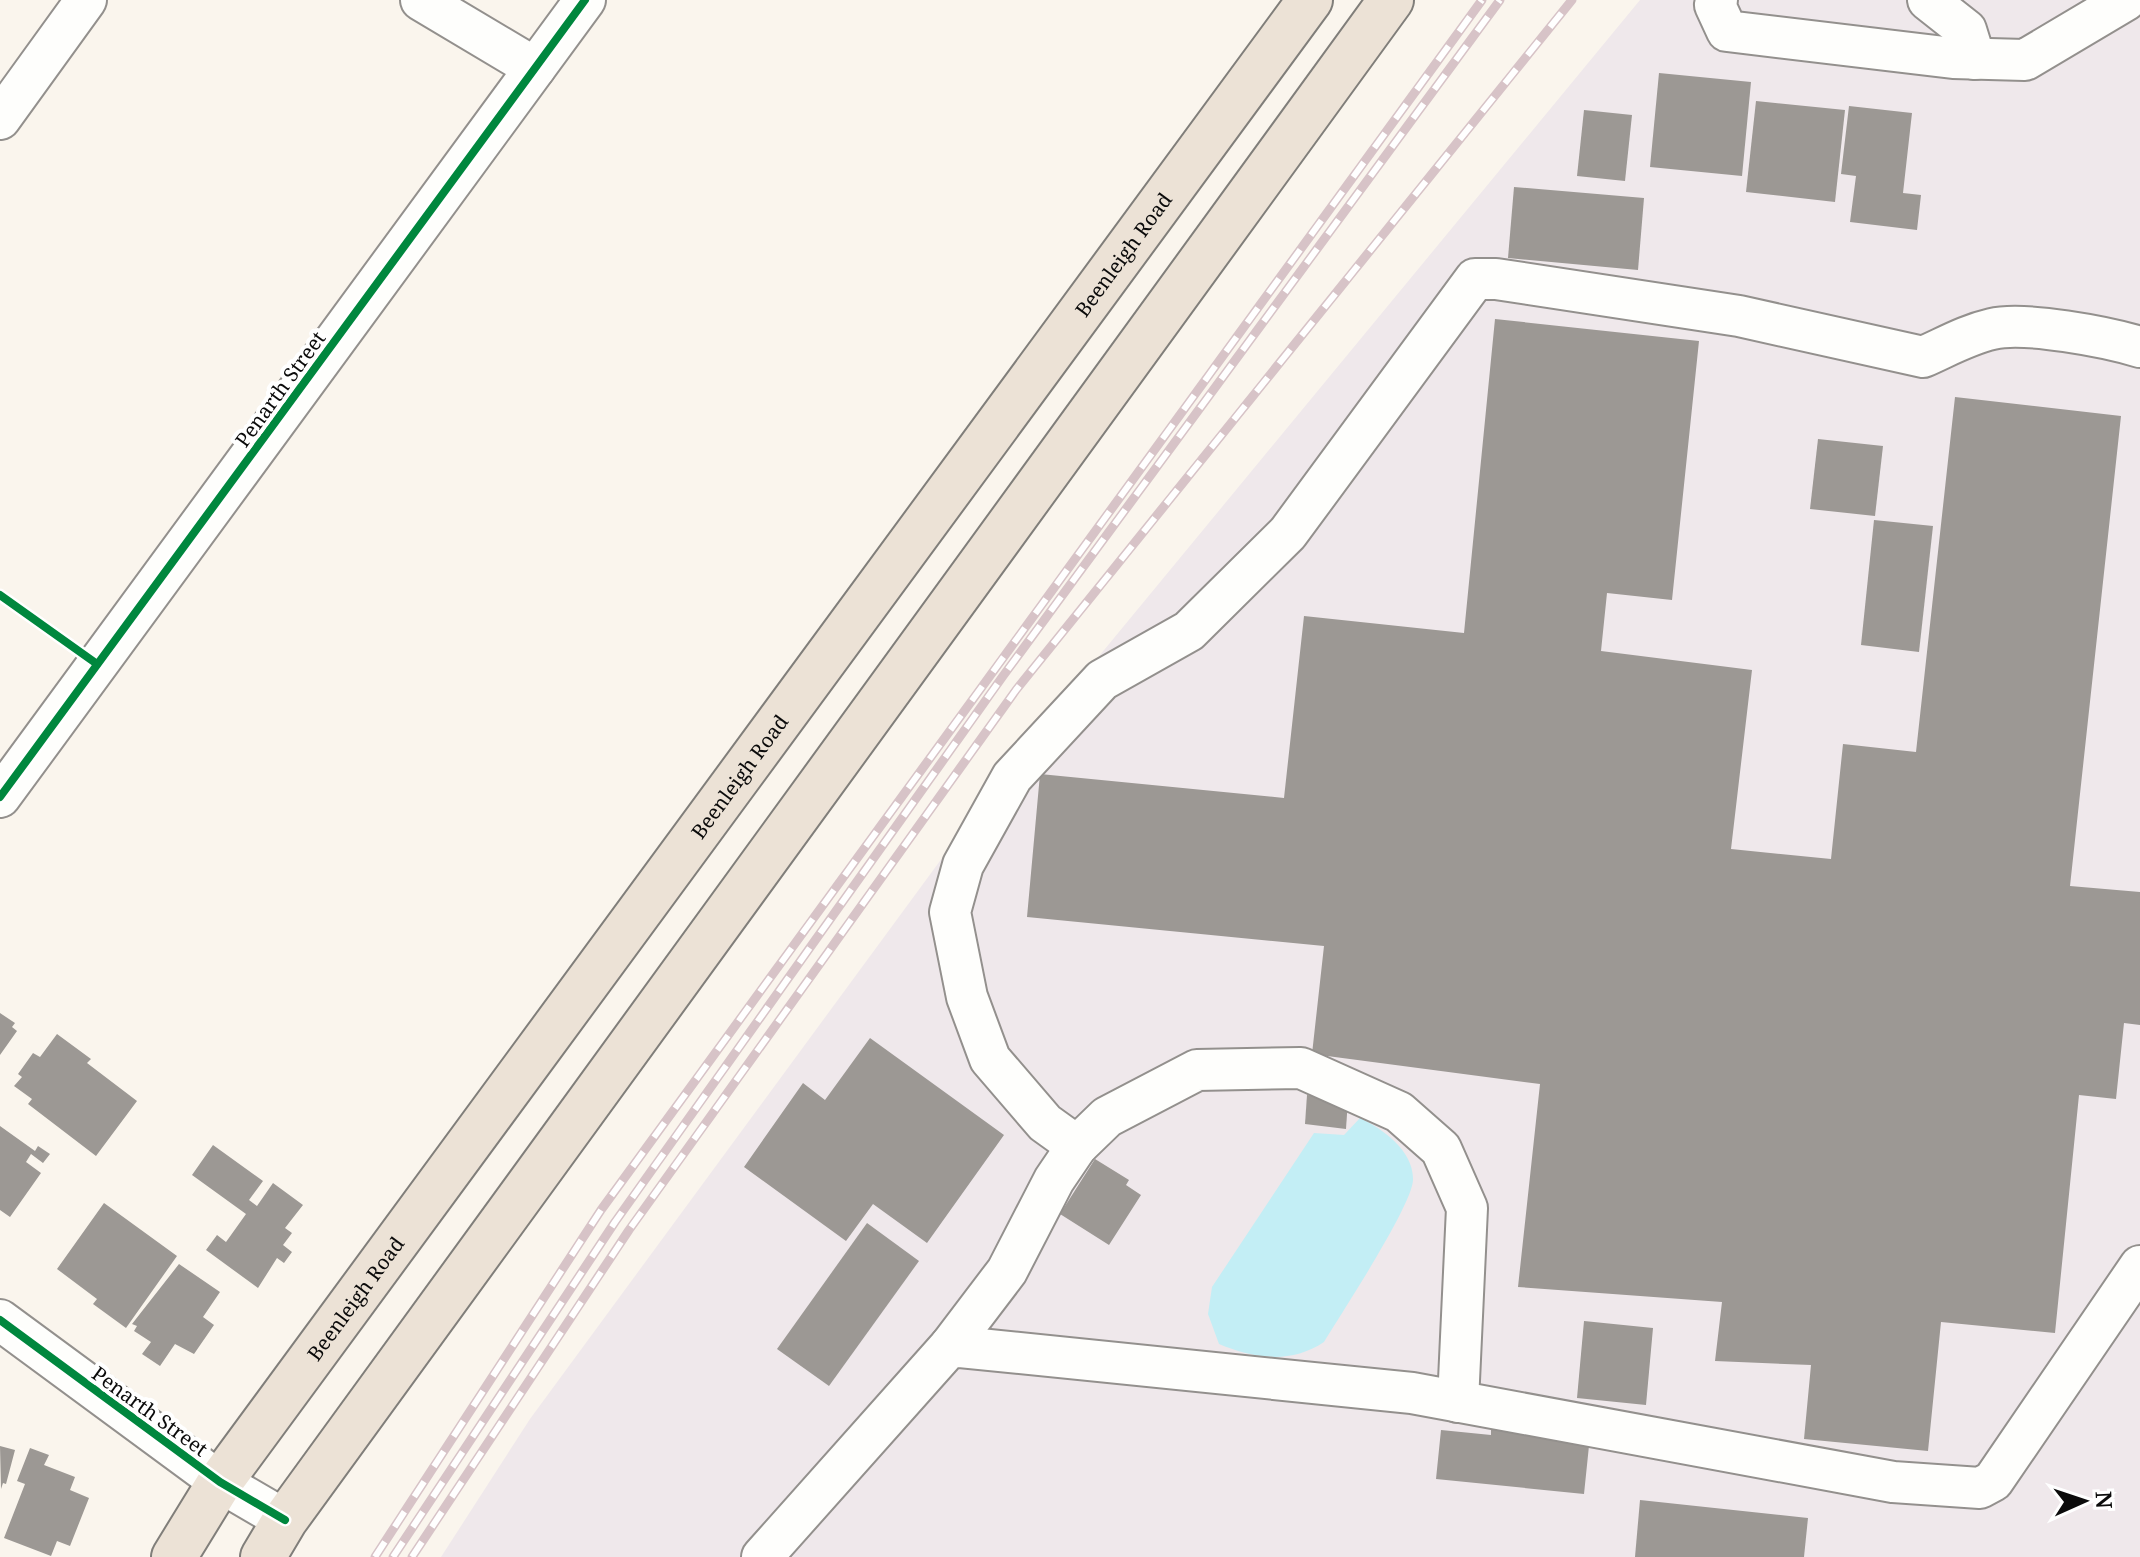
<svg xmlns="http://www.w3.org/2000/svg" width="2140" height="1557" font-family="'Noto Serif',serif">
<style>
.industrial{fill:#efe8eb}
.water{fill:#c3eef5}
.building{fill:#9c9894}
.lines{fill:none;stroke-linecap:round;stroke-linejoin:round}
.minor-casing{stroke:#93908d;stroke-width:44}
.major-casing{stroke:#807e7a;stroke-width:48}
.minor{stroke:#fefefc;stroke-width:40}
.major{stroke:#ece2d6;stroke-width:44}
.rail-casing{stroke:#d7c3c7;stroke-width:9}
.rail{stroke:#fff;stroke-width:6;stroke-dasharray:18;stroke-linecap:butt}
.cycleway-casing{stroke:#fff;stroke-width:13}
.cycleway{stroke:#00873e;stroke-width:8}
.labels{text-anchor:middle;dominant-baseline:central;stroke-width:8;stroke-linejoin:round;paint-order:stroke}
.street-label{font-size:20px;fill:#0b0b0b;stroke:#fff}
</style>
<rect width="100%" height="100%" fill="#faf5ed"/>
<polygon class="industrial" points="1640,0 2140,0 2140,1557 441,1557 530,1419 1020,752"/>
<path class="water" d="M1360,1118C1383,1129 1414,1151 1413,1180C1412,1206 1341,1314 1324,1342C1291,1364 1255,1359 1219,1344L1208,1314L1212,1287L1314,1133L1344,1135Z"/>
<g class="building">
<polygon points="1659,73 1751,82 1742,176 1650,167"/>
<polygon points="1756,101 1845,110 1835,202 1746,192"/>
<polygon points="1849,106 1912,113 1903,193 1921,195 1917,230 1850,222 1856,176 1841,174"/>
<polygon points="1584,110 1632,115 1625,181 1577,176"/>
<polygon points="1514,187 1644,198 1638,270 1508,258"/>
<polygon points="1495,319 1699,341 1672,600 1607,593 1601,651 1752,670 1731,849 1831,859 1843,744 1916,752 1955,397 2121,416 2070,886 2140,892 2140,1025 2124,1023 2116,1099 2079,1095 2055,1333 1941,1322 1928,1451 1804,1439 1811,1365 1715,1361 1722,1302 1518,1287 1540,1084 1312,1054 1324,946 1027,917 1040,774 1284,798 1304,616 1464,633"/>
<polygon points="1818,439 1883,446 1875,516 1810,509"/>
<polygon points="1874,520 1933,526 1919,652 1861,645"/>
<polygon points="0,1013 15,1023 12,1027 17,1031 0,1055"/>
<polygon points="57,1034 91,1059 87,1063 137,1101 96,1156 28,1104 32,1099 14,1086 22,1077 18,1074 33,1053 40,1057"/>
<polygon points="870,1038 1004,1135 927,1243 873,1204 846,1241 744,1167 803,1083 825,1100"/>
<polygon points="1307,1095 1348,1099 1346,1129 1305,1124"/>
<polygon points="0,1126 35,1151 38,1146 50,1154 43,1163 31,1154 26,1162 41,1173 10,1217 0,1210"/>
<polygon points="213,1145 263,1181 249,1200 257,1206 273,1183 303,1205 285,1228 292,1233 283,1245 292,1252 284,1263 277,1258 258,1288 206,1250 217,1235 226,1242 246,1214 192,1175"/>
<polygon points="1095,1159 1129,1180 1126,1185 1141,1195 1109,1245 1060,1214"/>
<polygon points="104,1203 177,1256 126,1328 93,1304 97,1299 57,1269"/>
<polygon points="867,1223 919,1261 829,1386 777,1349"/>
<polygon points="179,1264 220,1292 203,1317 214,1325 194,1354 175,1344 160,1366 142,1354 151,1342 134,1331 137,1326 132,1324"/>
<polygon points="1584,1321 1653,1328 1646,1405 1577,1398"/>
<polygon points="1491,1426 1590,1436 1584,1494 1436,1479 1441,1430 1491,1435"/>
<polygon points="0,1446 15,1450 6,1484 3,1483 1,1489"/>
<polygon points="30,1448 49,1455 44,1465 75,1477 70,1490 89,1498 70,1546 57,1541 51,1556 4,1538 25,1484 17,1481"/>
<polygon points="1640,1500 1808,1518 1804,1557 1635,1557"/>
</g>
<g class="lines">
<g class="minor-casing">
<g id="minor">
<polyline points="421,0 535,68"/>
<polyline points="1717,0 1715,5 1727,31 1953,58 2025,60 2126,0"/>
<polyline points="1928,0 1966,30 1975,59"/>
<polyline points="0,119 86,0"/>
<polyline points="0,797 585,0"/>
<path d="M1077,1146L1045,1123L990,1059L967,997L950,912L963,865L1012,777L1102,680L1189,631L1288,533L1475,279H1496L1739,316L1923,357C1946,347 1966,335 1992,329C2024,321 2107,337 2140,347"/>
<polyline points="0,1320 220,1482 285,1520"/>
<polyline points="950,1346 1007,1271 1054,1180 1077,1146 1107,1117 1197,1070 1301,1068 1399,1112 1441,1149 1467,1208 1458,1402"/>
<polyline points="762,1557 950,1346 1412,1393 1893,1482 1980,1488 1993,1481 2140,1266"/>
</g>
</g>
<g class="major-casing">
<g id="major">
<path id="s1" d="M174,1557L220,1482L1310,0"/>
<polyline points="263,1557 285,1520 1391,0"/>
</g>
</g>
<use href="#minor" class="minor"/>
<use href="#major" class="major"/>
<g class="rail-casing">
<g id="rail">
<polyline points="375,1557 601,1210 1482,0"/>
<polyline points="393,1557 615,1222 1003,676 1500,0"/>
<polyline points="412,1557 629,1230 1016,690 1572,0"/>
</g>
</g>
<use href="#rail" class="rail"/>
<g class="cycleway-casing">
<g id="cycleway">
<polyline points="0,595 97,664"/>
<polyline points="0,797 585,0"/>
<polyline points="0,1320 220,1482 285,1520"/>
</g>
</g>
<use href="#cycleway" class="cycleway"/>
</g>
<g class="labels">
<g class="street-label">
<text stroke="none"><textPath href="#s1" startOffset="1612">Beenleigh Road</textPath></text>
<text transform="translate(280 389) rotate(-54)">Penarth Street</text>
<text stroke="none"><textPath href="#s1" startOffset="964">Beenleigh Road</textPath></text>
<text stroke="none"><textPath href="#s1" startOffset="316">Beenleigh Road</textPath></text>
<text transform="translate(150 1411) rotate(36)">Penarth Street</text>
</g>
</g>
<g transform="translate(2084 1501) rotate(87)" stroke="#ffffff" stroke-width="6" paint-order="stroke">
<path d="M0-6L14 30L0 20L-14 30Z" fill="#0b0b0b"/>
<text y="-12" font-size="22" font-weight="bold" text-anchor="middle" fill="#0b0b0b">N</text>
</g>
</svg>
